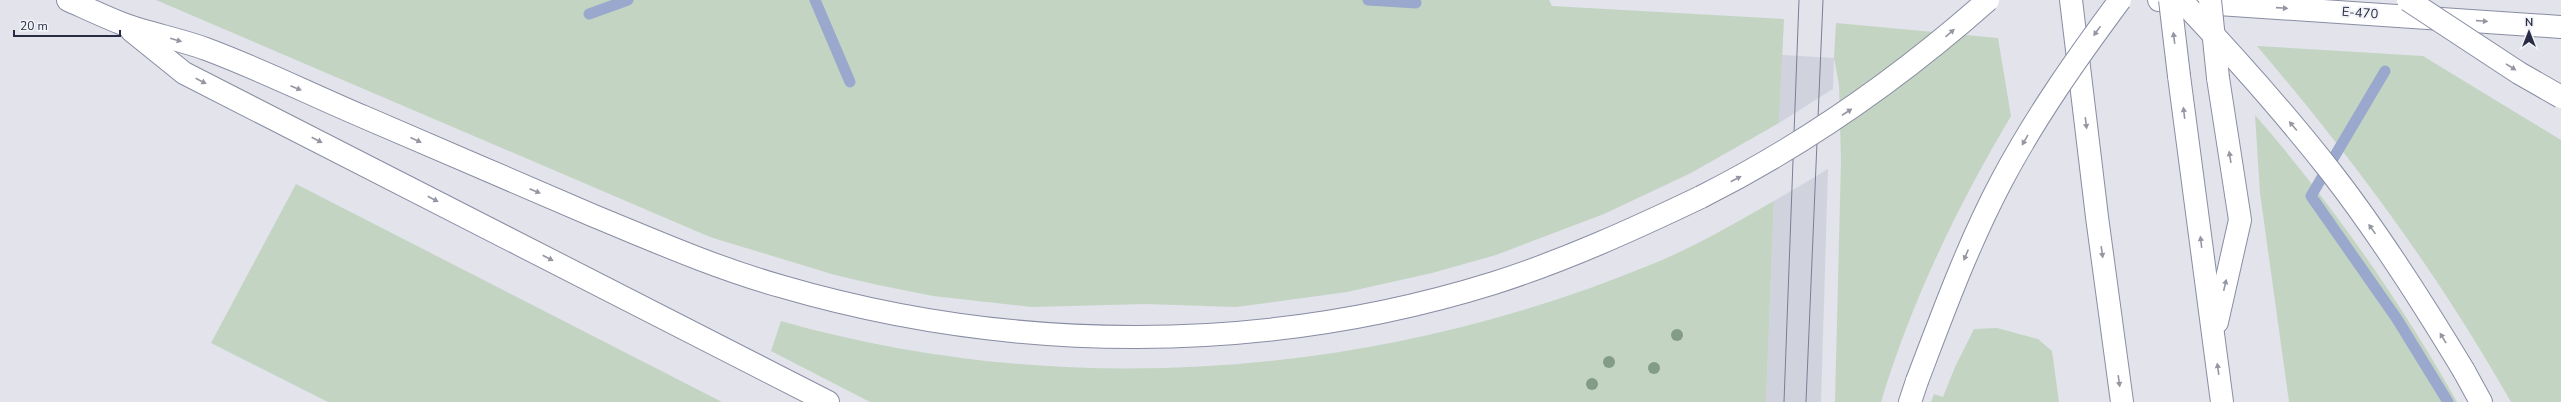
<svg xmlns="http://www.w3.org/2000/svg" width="2561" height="402" font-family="'Nunito Sans',sans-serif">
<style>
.built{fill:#d0d2dd}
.green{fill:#c3d5c2}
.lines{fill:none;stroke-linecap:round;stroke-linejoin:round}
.stream{stroke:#9ba8cd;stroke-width:11}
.motorway-casing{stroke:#888da3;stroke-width:24}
.motorway{stroke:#fff;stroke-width:22}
.tram{stroke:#7a7e96;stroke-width:1}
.motorway-bridge-casing{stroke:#888da3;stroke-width:24;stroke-linecap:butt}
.motorway-bridge{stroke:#fff;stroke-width:22}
.tree{fill:#839c88}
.oneway{fill:#9496a2}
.labels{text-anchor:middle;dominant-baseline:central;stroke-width:4;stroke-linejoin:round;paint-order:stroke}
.street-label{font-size:13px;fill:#292c44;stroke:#f2f3f8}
</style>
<rect width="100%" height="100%" fill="#e2e3eb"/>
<g class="built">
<polygon points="1782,55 1834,58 1833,89 1779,123"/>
<polygon points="1828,169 1821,402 1766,402 1774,201"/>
</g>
<g class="green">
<polygon points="156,0 1549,0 1552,6 1784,19 1779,123 1691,173 1604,214 1496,255 1432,273 1347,292 1236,307 1145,304 1032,307 933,296 878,285 835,275 710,237"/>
<path d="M1836,23L1998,38L2011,116C1958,205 1911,302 1881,402H1835L1841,161L1839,85L1834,58Z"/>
<path d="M2257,46L2423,56L2561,140V402H2511C2437,272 2354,160 2257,46Z"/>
<path d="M2255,115C2330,201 2401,302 2457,402H2289L2260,193Z"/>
<polygon points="296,184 722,402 328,402 211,343"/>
<path d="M1774,201L1766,402H870L771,351L781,321C1064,402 1378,377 1650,265C1693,248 1733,224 1774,201Z"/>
<polygon points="1997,328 2038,339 2052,351 2059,402 1931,402 1934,394 1943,397 1955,367 1974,329"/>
</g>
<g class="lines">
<g class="stream">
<polyline points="815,0 850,82"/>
<polyline points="1368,0 1416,3"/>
<polyline points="589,14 628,0"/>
<polyline points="2385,71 2311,196 2397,319 2448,402"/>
</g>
<g class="motorway-casing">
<g id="motorway">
<path d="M68,0C86,8 105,17 123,24C150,34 179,39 206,49C260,69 312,95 364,117C441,150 517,183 594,216C655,241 716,268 780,286C1012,354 1263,355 1494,283C1566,260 1634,229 1701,197"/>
<polyline points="2071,0 2097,217 2122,402"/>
<polyline points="2159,0 2561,27"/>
<polyline points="132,31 184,73 828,402"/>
<polyline points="2179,76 2222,402"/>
<polyline points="2217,322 2240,220 2218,78"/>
<polyline points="2464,371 2481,402"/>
<polyline points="1910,402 1917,381"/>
</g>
</g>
<use href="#motorway" class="motorway"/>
<g class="tram">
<polyline points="1784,402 1799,0"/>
<polyline points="1806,402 1823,0"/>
</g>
<g class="motorway-bridge-casing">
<g id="motorway-bridge">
<polyline points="2170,0 2179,76"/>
<path d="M2181,0C2233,55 2284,112 2331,172C2380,235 2423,303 2464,371"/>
<polyline points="2210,0 2218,78"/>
<polyline points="2408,0 2519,73 2561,97"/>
<path d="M1701,197C1806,144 1900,78 1988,0"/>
<path d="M1917,381C1943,313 1968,244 2002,180C2036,116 2077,58 2120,0"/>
</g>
</g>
<use href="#motorway-bridge" class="motorway-bridge"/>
</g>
<g class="tree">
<circle cx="1677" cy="335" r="6"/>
<circle cx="1609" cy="362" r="6"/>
<circle cx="1654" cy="368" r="6"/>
<circle cx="1592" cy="384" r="6"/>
</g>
<defs><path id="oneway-solid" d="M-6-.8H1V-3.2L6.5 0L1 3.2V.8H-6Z"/></defs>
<g class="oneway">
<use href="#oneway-solid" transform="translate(2282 8) rotate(4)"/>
<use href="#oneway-solid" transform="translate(2482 21) rotate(4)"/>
<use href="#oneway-solid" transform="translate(2097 31) rotate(126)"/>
<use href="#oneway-solid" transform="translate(1950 33) rotate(-41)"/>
<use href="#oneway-solid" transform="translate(2174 38) rotate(-97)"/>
<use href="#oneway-solid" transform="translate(176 40) rotate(16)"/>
<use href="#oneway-solid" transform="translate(2511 67) rotate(32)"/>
<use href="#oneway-solid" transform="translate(201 81) rotate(27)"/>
<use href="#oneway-solid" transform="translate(296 88) rotate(23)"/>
<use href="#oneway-solid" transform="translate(1847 112) rotate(-33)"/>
<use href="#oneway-solid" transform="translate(2184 113) rotate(-97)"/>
<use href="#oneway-solid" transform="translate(2086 123) rotate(83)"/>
<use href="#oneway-solid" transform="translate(2293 126) rotate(-130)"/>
<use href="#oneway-solid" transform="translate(317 140) rotate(27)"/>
<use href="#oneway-solid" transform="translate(416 140) rotate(24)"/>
<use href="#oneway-solid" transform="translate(2025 140) rotate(120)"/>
<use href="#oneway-solid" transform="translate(2230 157) rotate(-99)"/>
<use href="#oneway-solid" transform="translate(1736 179) rotate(-28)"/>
<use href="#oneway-solid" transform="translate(535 191) rotate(23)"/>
<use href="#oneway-solid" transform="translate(433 199) rotate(27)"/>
<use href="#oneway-solid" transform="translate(2372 229) rotate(-125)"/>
<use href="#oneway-solid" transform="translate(2201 242) rotate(-97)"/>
<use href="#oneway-solid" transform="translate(2102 252) rotate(82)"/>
<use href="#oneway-solid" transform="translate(1966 255) rotate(113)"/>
<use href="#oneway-solid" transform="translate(548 258) rotate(27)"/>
<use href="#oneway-solid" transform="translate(2225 285) rotate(-77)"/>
<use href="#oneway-solid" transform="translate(2443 338) rotate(-121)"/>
<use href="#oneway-solid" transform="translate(2218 369) rotate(-98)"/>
<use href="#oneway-solid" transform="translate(2119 381) rotate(82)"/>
</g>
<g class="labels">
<g class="street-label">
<text transform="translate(2360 13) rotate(4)">E-470</text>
</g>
</g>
<g transform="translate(2529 32)" stroke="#f2f3f8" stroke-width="3" paint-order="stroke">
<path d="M0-3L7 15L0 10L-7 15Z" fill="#292c44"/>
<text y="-6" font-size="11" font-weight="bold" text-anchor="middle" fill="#292c44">N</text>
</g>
<path d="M14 30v6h106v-6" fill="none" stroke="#292c44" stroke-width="2"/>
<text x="20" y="30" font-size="12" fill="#292c44" stroke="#f2f3f8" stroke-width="3" paint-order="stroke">20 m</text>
</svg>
